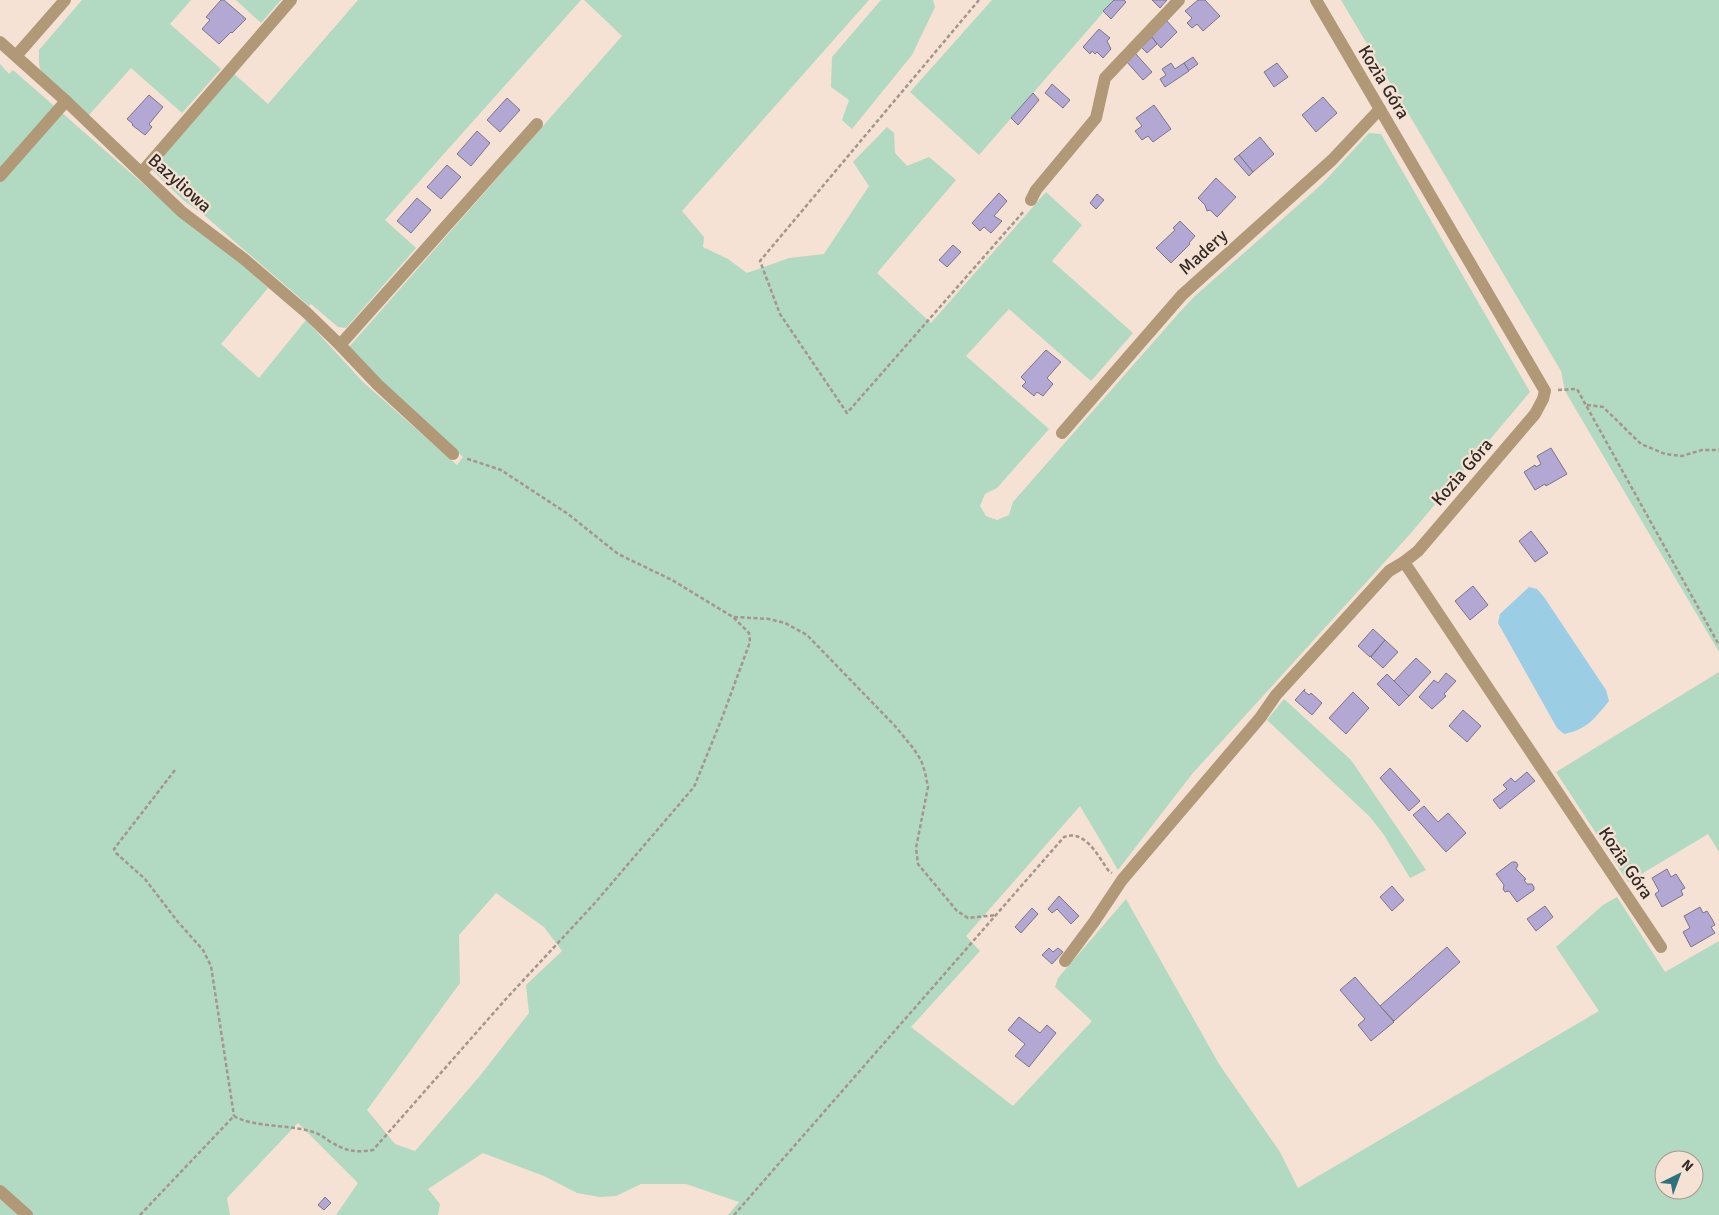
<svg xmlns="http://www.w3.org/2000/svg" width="1719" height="1215" font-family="Signika,sans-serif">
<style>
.green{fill:#b2d9c2;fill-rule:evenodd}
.water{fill:#9bcde4}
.building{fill:#b2a8d3;stroke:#7a7688}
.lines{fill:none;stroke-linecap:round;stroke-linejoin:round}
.path{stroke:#a4968c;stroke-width:2.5;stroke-dasharray:4 2.5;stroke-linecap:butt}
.minor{stroke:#b19977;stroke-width:12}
.labels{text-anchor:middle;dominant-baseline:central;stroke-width:4.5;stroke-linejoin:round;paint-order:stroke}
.street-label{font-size:18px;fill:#312a25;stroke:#f5e2d4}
</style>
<rect width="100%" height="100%" fill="#f5e2d4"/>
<g class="green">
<path d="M82,0H191L170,24L221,69L182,113L131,68L89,115C78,107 48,84 42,73C38,66 39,57 39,50Z"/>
<polygon points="236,0 281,0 261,23"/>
<polygon points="358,0 581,0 385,220 416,248 346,328 338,327 311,304 309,306 204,215 183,200 151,169 233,73 268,104"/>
<path d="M584,0H869L682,211L704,237L703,247L728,259L747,273L789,258L824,254L869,186L853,162L887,127L894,133L895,153L907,166L929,157L956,180L877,273L931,323L1046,192L1082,225L1052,261L1133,333L1091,381L1009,309L966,356L1049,429L997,488L985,494L980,506L986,516L997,520L1009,515L1013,502L1178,314L1195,296L1321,185L1369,133L1381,134L1530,392L1410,534L1192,774L1118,870L1080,806L966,936L980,951L911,1027L1013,1106L1092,1021L1055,987L1058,978L1126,899L1219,1064L1280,1152L1298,1188L1599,1011L1556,947L1603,905L1617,897L1665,972L1719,941V1215H728L739,1202L686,1184H641L616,1196L600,1197L577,1193L544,1176L483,1153L428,1189L440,1204L438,1215H336L358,1183L298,1123L227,1198L230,1215H0V64L9,74L13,70L189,224L232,256L268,288L221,344L259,378L306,320L363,382L457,465L463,457L399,399L349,347L622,36ZM496,893L544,927L562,951L526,985L529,1013L479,1077L415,1151L395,1144L367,1110L460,983L459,935ZM1664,1160H1694V1190H1664Z"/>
<polygon points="881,0 933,0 935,7 912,55 852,129 842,120 849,100 831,87 832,57"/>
<polygon points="992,0 1114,0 979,155 910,92"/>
<polygon points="1341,0 1719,0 1719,652 1565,391 1561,371"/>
<polygon points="1719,672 1719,852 1708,834 1628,882 1556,772"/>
<polygon points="1284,699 1351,760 1426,870 1410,878 1384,835 1370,817 1267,720"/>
</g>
<path class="water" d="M1529,587L1537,589L1544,597L1606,690L1609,701C1594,719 1588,729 1564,734L1557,728L1498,623L1500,614Z"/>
<g class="building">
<polygon points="221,0 224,0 246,19 232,33 231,32 219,44 202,29 210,20 206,17"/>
<polygon points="1114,0 1124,0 1126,2 1111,19 1103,11"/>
<polygon points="1152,0 1167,0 1160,8"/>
<polygon points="1198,0 1205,0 1220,16 1203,31 1197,24 1192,28 1187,23 1192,18 1185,11"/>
<polygon points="1166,20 1177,32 1161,48 1150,35"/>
<polygon points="1099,29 1110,38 1107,41 1111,49 1103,58 1097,52 1095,54 1092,51 1090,54 1083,47"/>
<polygon points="1152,37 1157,44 1147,53 1141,47"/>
<polygon points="1135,53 1152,72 1143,80 1126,61"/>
<polygon points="1193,57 1198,64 1188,71 1184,63"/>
<polygon points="1171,63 1175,69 1184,63 1189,71 1165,87 1160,79 1166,75 1162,69"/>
<polygon points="1277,63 1288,77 1274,87 1264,72"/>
<polygon points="1052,84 1070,100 1063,108 1045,93"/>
<polygon points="1033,93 1039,100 1018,125 1011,118"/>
<polygon points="149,95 163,107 149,124 152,127 145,135 132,125 133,124 127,119"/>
<polygon points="1323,97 1337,113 1316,132 1302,115"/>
<polygon points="507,98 520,110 500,132 487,120"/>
<polygon points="1154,105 1171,129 1153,142 1148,136 1142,140 1135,131 1142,126 1136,118"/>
<polygon points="477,131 490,143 471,166 457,154"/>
<polygon points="1260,137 1274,154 1253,172 1239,155"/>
<polygon points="1239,155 1253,172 1249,176 1234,159"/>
<polygon points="447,165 461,177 441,199 427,187"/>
<polygon points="1216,178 1236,197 1217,217 1210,210 1207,211 1205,205 1198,198"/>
<polygon points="999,193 1007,201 994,216 1002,221 991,233 984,227 980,231 972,223"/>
<polygon points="1097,194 1104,200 1096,209 1090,203"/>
<polygon points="417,198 431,210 411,233 397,221"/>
<polygon points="1180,221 1195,236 1189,243 1190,244 1171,263 1156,248 1175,230 1173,228"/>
<polygon points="953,245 961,252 947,267 939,260"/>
<polygon points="1046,350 1061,362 1047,378 1053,384 1043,396 1037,392 1034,396 1022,386 1026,382 1021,377"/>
<polygon points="1551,448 1567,474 1546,486 1545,484 1535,490 1524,472 1535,465 1536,467 1541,464 1537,456"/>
<polygon points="1531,531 1548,553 1535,562 1519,541"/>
<polygon points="1473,586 1488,605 1470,620 1455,601"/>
<polygon points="1373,629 1385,640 1370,657 1358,646"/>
<polygon points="1385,640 1398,652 1383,668 1371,657"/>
<polygon points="1416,658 1431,672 1409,696 1394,681"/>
<polygon points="1446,673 1456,681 1444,694 1446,696 1432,709 1419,697 1434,680 1438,683"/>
<polygon points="1387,674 1409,696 1399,706 1377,684"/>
<polygon points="1305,689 1304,691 1309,695 1311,693 1322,703 1312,715 1295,700"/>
<polygon points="1353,692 1369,708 1346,734 1329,718"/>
<polygon points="1463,710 1481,726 1467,742 1449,726"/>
<polygon points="1390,768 1420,801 1409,811 1380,778"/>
<polygon points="1527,772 1535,781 1500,809 1493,800 1507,789 1503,785 1511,778 1515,782"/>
<polygon points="1424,806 1438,822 1448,813 1466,833 1446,852 1413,815"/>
<polygon points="1512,862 1516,862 1518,865 1516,869 1526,879 1524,880 1527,884 1532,884 1534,887 1534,890 1517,902 1509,891 1505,892 1503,889 1504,885 1496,874"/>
<polygon points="1667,869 1671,877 1676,874 1685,888 1681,890 1683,895 1662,907 1655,894 1659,891 1652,878"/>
<polygon points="1392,886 1404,900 1392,911 1380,897"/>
<polygon points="1059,896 1079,916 1071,924 1057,909 1052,913 1048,909"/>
<polygon points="1545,906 1553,917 1536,931 1527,919"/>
<polygon points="1700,907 1703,913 1707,911 1712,919 1715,925 1711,927 1715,933 1691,947 1683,932 1690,928 1684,916"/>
<polygon points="1032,908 1038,914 1021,933 1015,927"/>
<polygon points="1447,947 1460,962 1394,1021 1380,1006"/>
<polygon points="1049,948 1053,952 1058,948 1063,952 1052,964 1042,955"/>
<polygon points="1355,977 1394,1022 1371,1041 1358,1025 1365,1019 1340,990"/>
<polygon points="1019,1017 1040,1033 1047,1025 1056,1033 1029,1067 1015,1056 1025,1044 1008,1030"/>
<polygon points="325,1197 331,1203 324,1210 318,1205"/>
</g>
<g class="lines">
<g class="path">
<polyline points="979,0 760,261 780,314 847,413 1024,211"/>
<polyline points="1558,390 1577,389 1719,645"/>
<polyline points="1587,405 1603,407 1641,444 1665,454 1682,456 1702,450 1719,450"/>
<polyline points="734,617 769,619 785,623 807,635 895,726 913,748 921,760 925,772 928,787 916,848 918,864 957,911 968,918 996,915"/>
<polyline points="175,770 114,849 116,853 145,879 178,922 203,950 211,966 234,1116"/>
<path d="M140,1215L234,1116C253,1128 293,1124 316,1133C321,1135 325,1138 329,1141C346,1151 354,1153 373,1150L505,1000L594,904L694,787L722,718L750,642L749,633L733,617L672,580L618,554L568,514L501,470L465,458"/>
<path d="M734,1215L1064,837C1085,829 1098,856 1108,870L1112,873"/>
</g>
<g class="minor">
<polyline points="1316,0 1545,391 1543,399 1535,414 1418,551 1404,562 1661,947"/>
<polyline points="0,42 66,101 182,212 244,259 307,313 340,345 378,385 453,454"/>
<polyline points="16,56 65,0"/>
<polyline points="142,172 291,0"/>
<polyline points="0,176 66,101"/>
<polyline points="1031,200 1036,190 1096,118 1105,78 1179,0"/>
<polyline points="340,345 537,124"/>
<polyline points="1062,433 1182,295 1332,160 1380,109"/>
<polyline points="1065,961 1094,922 1122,880 1260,718 1276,695 1389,571 1404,562"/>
<polyline points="0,1191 27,1215"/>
</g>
</g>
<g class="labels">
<g class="street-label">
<text transform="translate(1384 82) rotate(59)">Kozia Góra</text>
<text transform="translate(180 183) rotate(42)">Bazyliowa</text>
<text transform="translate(1203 252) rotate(-42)">Madery</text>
<text transform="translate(1462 472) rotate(-49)">Kozia Góra</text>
<text transform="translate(1626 863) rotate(56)">Kozia Góra</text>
</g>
</g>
<g transform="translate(1679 1175) rotate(42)"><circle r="24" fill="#f5e2d4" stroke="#a7988e"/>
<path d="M0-4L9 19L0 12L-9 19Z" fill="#2b727d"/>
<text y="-8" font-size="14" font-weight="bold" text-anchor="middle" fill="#312a25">N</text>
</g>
</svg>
